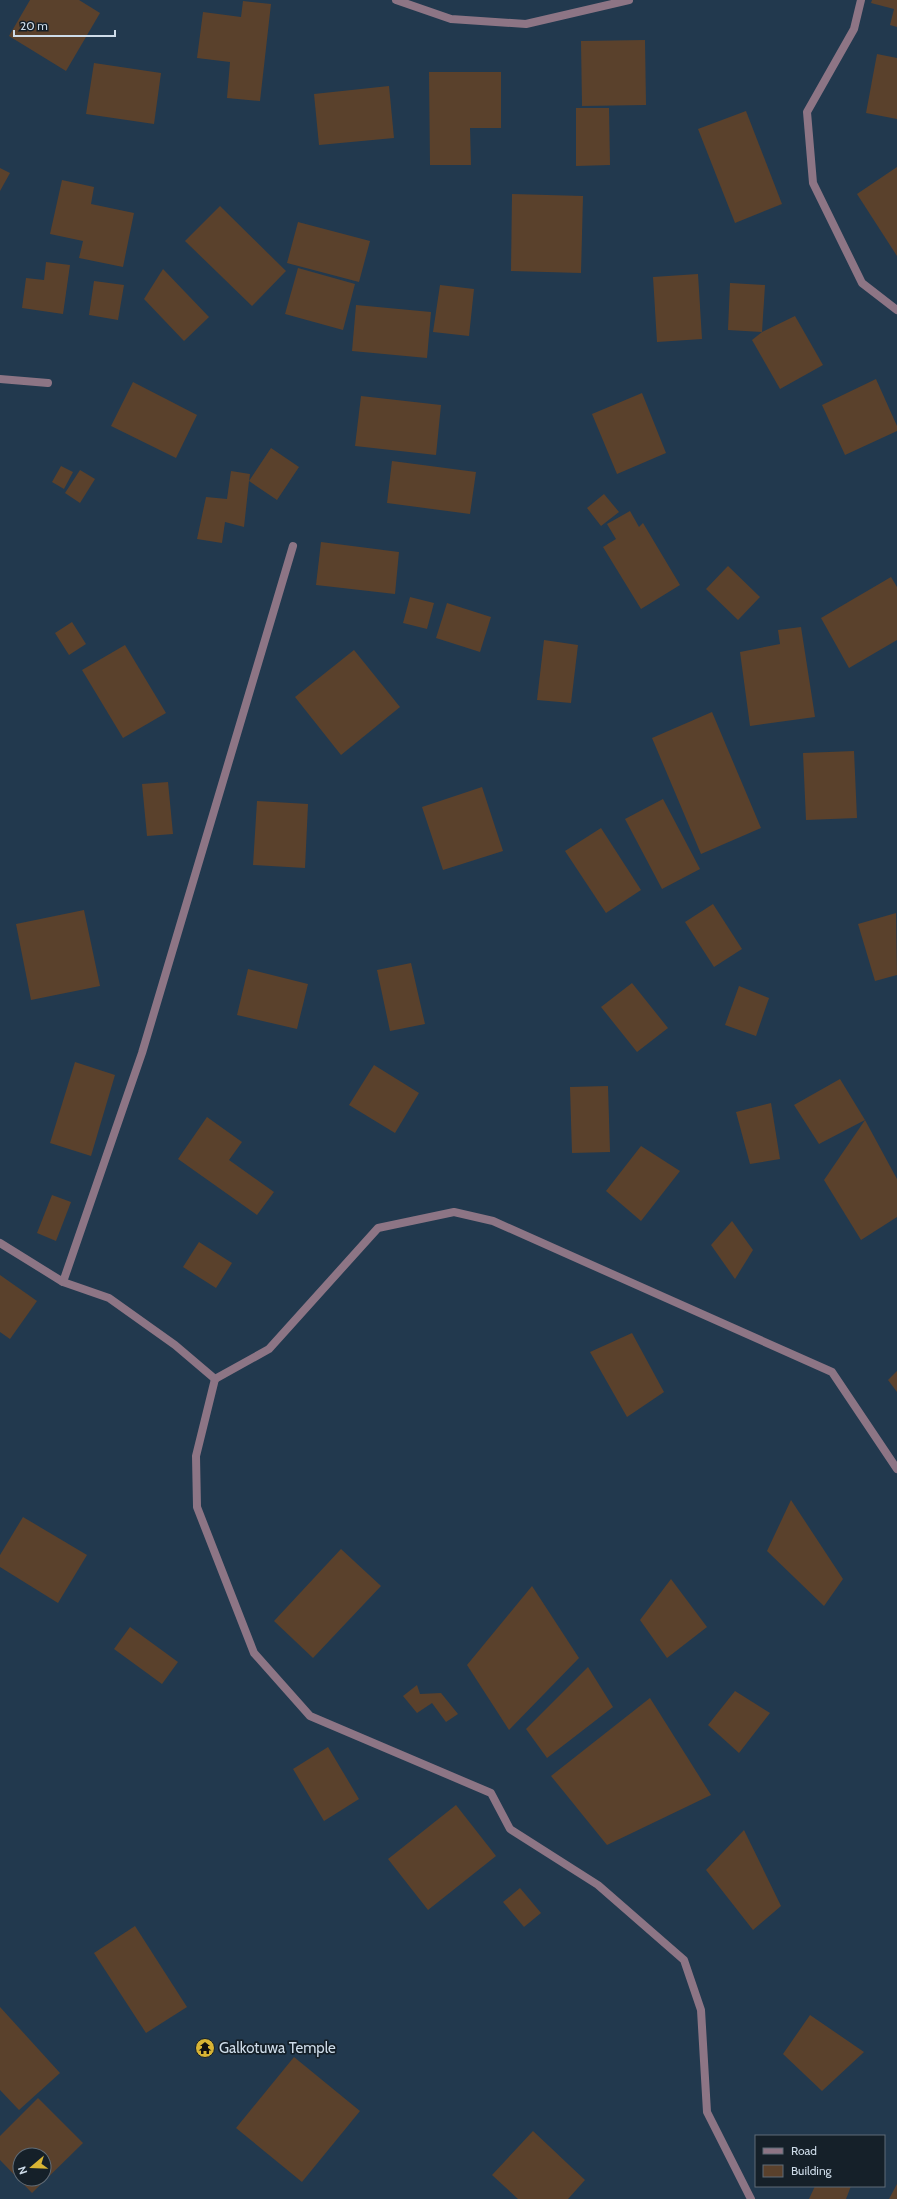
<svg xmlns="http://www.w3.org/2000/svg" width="897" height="2199" font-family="Cabin,sans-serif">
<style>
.building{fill:#5a412c;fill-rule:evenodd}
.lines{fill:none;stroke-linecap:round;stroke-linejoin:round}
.lane{stroke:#8d7585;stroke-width:8}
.street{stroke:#8d7585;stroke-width:8}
.labels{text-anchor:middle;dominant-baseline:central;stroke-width:3.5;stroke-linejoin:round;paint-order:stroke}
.poi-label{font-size:15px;fill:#cedce9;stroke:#152029;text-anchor:start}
</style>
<rect width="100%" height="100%" fill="#22394e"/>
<g class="building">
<polygon points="30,0 79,0 100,13 66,71 9,36"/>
<polygon points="872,0 897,0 897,27 890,25 894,9 871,3"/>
<polygon points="243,1 271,4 260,101 227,98 230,62 197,58 203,12 241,17"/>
<polygon points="645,40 646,105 582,106 581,41"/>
<polygon points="877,54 897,58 897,119 866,113"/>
<polygon points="94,63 161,73 154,124 86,114"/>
<polygon points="429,72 501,72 501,128 470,128 471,165 430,165"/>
<polygon points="389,86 394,138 319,145 314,94"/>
<polygon points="576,108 609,108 610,165 576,166"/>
<polygon points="746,111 782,204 735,223 698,129"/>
<polygon points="897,167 897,256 857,194"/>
<polygon points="0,168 10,173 0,191"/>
<polygon points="62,180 94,187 91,204 134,213 123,267 79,258 83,241 50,234"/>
<polygon points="512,194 583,196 581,273 511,271"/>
<polygon points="220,206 286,271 252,306 185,241"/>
<polygon points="298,222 370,241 359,282 287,263"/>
<polygon points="46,262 70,265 63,314 22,308 26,278 44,280"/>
<polygon points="298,268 355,284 343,330 285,314"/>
<polygon points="163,269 209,317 184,341 144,299"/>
<polygon points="698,274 702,339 657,342 653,277"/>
<polygon points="94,281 124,285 118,320 89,315"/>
<polygon points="730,283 765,285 762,332 728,330"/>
<polygon points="440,285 474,289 469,336 433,332"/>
<polygon points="356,305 431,312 427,358 352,351"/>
<polygon points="795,316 823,365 780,389 752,340 762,332"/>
<polygon points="876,379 897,426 897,431 845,455 822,405"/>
<polygon points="133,382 197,415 176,458 111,426"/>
<polygon points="642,393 666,453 617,474 592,414"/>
<polygon points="361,396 441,405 436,455 355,446"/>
<polygon points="271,448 299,467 277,500 249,481 244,527 225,522 222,543 197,539 206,497 227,499 231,471 250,474 249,481"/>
<polygon points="392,461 476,472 470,514 387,503"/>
<polygon points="61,466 73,472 64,489 52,482"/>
<polygon points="80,470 95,479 80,503 65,493"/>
<polygon points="604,494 619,512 601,526 587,508"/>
<polygon points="630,511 639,527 643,523 680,585 641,609 603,547 616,539 607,524"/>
<polygon points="321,542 399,552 395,594 316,585"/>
<polygon points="728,566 760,597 738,620 706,589"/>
<polygon points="891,577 897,587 897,640 849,668 821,618"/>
<polygon points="410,597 434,603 427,629 403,623"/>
<polygon points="447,603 491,617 480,652 436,638"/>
<polygon points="72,622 86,644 69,655 55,633"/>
<polygon points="801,627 815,717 750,726 740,652 780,644 778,630"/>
<polygon points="544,640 578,645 571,703 537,700"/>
<polygon points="125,645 166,713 123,738 82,670"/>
<polygon points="354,650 400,707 341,755 295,697"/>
<polygon points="712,712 761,828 701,854 652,738"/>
<polygon points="854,751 857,818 806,820 803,753"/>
<polygon points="168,782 173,834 147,836 142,784"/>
<polygon points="482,787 503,851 443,870 422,807"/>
<polygon points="663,799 700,869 662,889 625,819"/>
<polygon points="257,801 308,804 305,868 253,865"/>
<polygon points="601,828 641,890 606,913 565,851"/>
<polygon points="713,904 742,949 714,967 685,922"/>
<polygon points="84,910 100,986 31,1000 16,924"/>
<polygon points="896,913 897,975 875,981 858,924"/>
<polygon points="411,963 425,1024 390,1031 377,970"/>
<polygon points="248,969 308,984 297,1029 237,1015"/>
<polygon points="632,983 668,1028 637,1052 601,1007"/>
<polygon points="739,986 769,998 756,1036 725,1025"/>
<polygon points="75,1062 115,1075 91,1156 50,1143"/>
<polygon points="374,1065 419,1093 395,1133 349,1105"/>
<polygon points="840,1079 865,1120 819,1144 794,1105"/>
<polygon points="608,1086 610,1152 572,1153 570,1087"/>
<polygon points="771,1103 780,1159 750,1164 736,1112"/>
<polygon points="207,1117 242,1142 229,1160 274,1192 257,1215 178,1159"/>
<polygon points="865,1120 897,1179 897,1217 861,1240 824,1180"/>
<polygon points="641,1146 680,1171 641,1221 606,1191"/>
<polygon points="52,1195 71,1202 56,1241 37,1233"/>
<polygon points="732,1221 753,1250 735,1279 711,1245"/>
<polygon points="199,1242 232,1263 216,1288 183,1267"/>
<polygon points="0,1275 37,1301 10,1339 0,1332"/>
<polygon points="632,1333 664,1392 627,1417 590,1352"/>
<polygon points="897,1371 897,1392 888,1380"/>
<polygon points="791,1500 843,1579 824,1606 767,1551"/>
<polygon points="23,1517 87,1555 58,1603 0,1567 0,1555"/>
<polygon points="341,1549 381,1586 313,1658 274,1621"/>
<polygon points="671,1579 707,1627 667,1658 640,1620"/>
<polygon points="532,1586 579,1658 509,1730 467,1665"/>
<polygon points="130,1627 178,1662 162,1684 114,1649"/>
<polygon points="588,1667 613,1707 547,1758 526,1729"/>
<polygon points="417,1685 420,1694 441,1693 458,1714 446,1722 432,1703 417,1713 403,1696"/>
<polygon points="735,1691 770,1713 739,1753 708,1725"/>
<polygon points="650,1698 711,1795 607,1845 551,1776"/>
<polygon points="328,1747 359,1799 324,1821 293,1769"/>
<polygon points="456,1805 496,1856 428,1910 388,1859"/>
<polygon points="744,1830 781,1906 753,1930 706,1870"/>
<polygon points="520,1888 541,1913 524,1927 503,1902"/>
<polygon points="135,1926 187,2007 146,2033 94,1953"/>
<polygon points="0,2007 60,2073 19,2110 0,2090"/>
<polygon points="810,2015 864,2052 822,2091 783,2054"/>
<polygon points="294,2057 360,2111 302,2182 236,2128"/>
<path d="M38,2098L83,2143L32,2193L0,2160V2136ZM20,2155H44V2179H20Z"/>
<polygon points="533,2131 585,2180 568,2199 518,2199 492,2175"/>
<polygon points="897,2184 897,2199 889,2199"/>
<polygon points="815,2186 851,2186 846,2199 809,2199"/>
</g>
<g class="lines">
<polyline class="lane" points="63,1282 142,1053 293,546"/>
<g class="street">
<polyline points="396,0 451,19 526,24 629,0"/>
<polyline points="861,0 854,29 807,112 813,183 862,283 897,310"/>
<polyline points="0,379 48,383"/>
<polyline points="0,1243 63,1282 109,1298 175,1345 215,1379"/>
<polyline points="215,1379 196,1456 197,1507 254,1653 310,1716 491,1793 510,1829 598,1885 684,1960 701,2010 707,2112 751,2199"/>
<polyline points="215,1379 269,1349 378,1228 454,1212 493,1221 832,1372 897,1469"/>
</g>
</g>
<defs>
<g id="temple-disc" transform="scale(1)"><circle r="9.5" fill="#d8b434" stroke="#152029"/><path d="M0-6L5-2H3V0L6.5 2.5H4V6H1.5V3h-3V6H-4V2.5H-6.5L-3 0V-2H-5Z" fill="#111"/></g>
</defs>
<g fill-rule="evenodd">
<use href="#temple-disc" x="205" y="2048"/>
</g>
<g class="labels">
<g class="poi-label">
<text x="219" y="2048">Galkotuwa Temple</text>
</g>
</g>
<rect x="755" y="2135" width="130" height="52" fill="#152029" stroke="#5f6b76"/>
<rect x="763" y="2148" width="20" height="6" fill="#8d7585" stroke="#5f6b76"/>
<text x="791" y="2155" font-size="12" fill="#cedce9">Road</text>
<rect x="763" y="2165" width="20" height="12" fill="#5a412c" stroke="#5f6b76"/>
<text x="791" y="2175" font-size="12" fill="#cedce9">Building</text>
<g transform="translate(32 2167) rotate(251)"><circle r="19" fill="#152029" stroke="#5f6b76"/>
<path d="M0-3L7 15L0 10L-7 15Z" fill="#d8b434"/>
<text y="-6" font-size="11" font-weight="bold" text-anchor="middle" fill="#cedce9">N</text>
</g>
<path d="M14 30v6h101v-6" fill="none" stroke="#cedce9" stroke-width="2"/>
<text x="20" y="30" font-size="12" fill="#cedce9" stroke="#152029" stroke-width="3" paint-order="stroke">20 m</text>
</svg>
